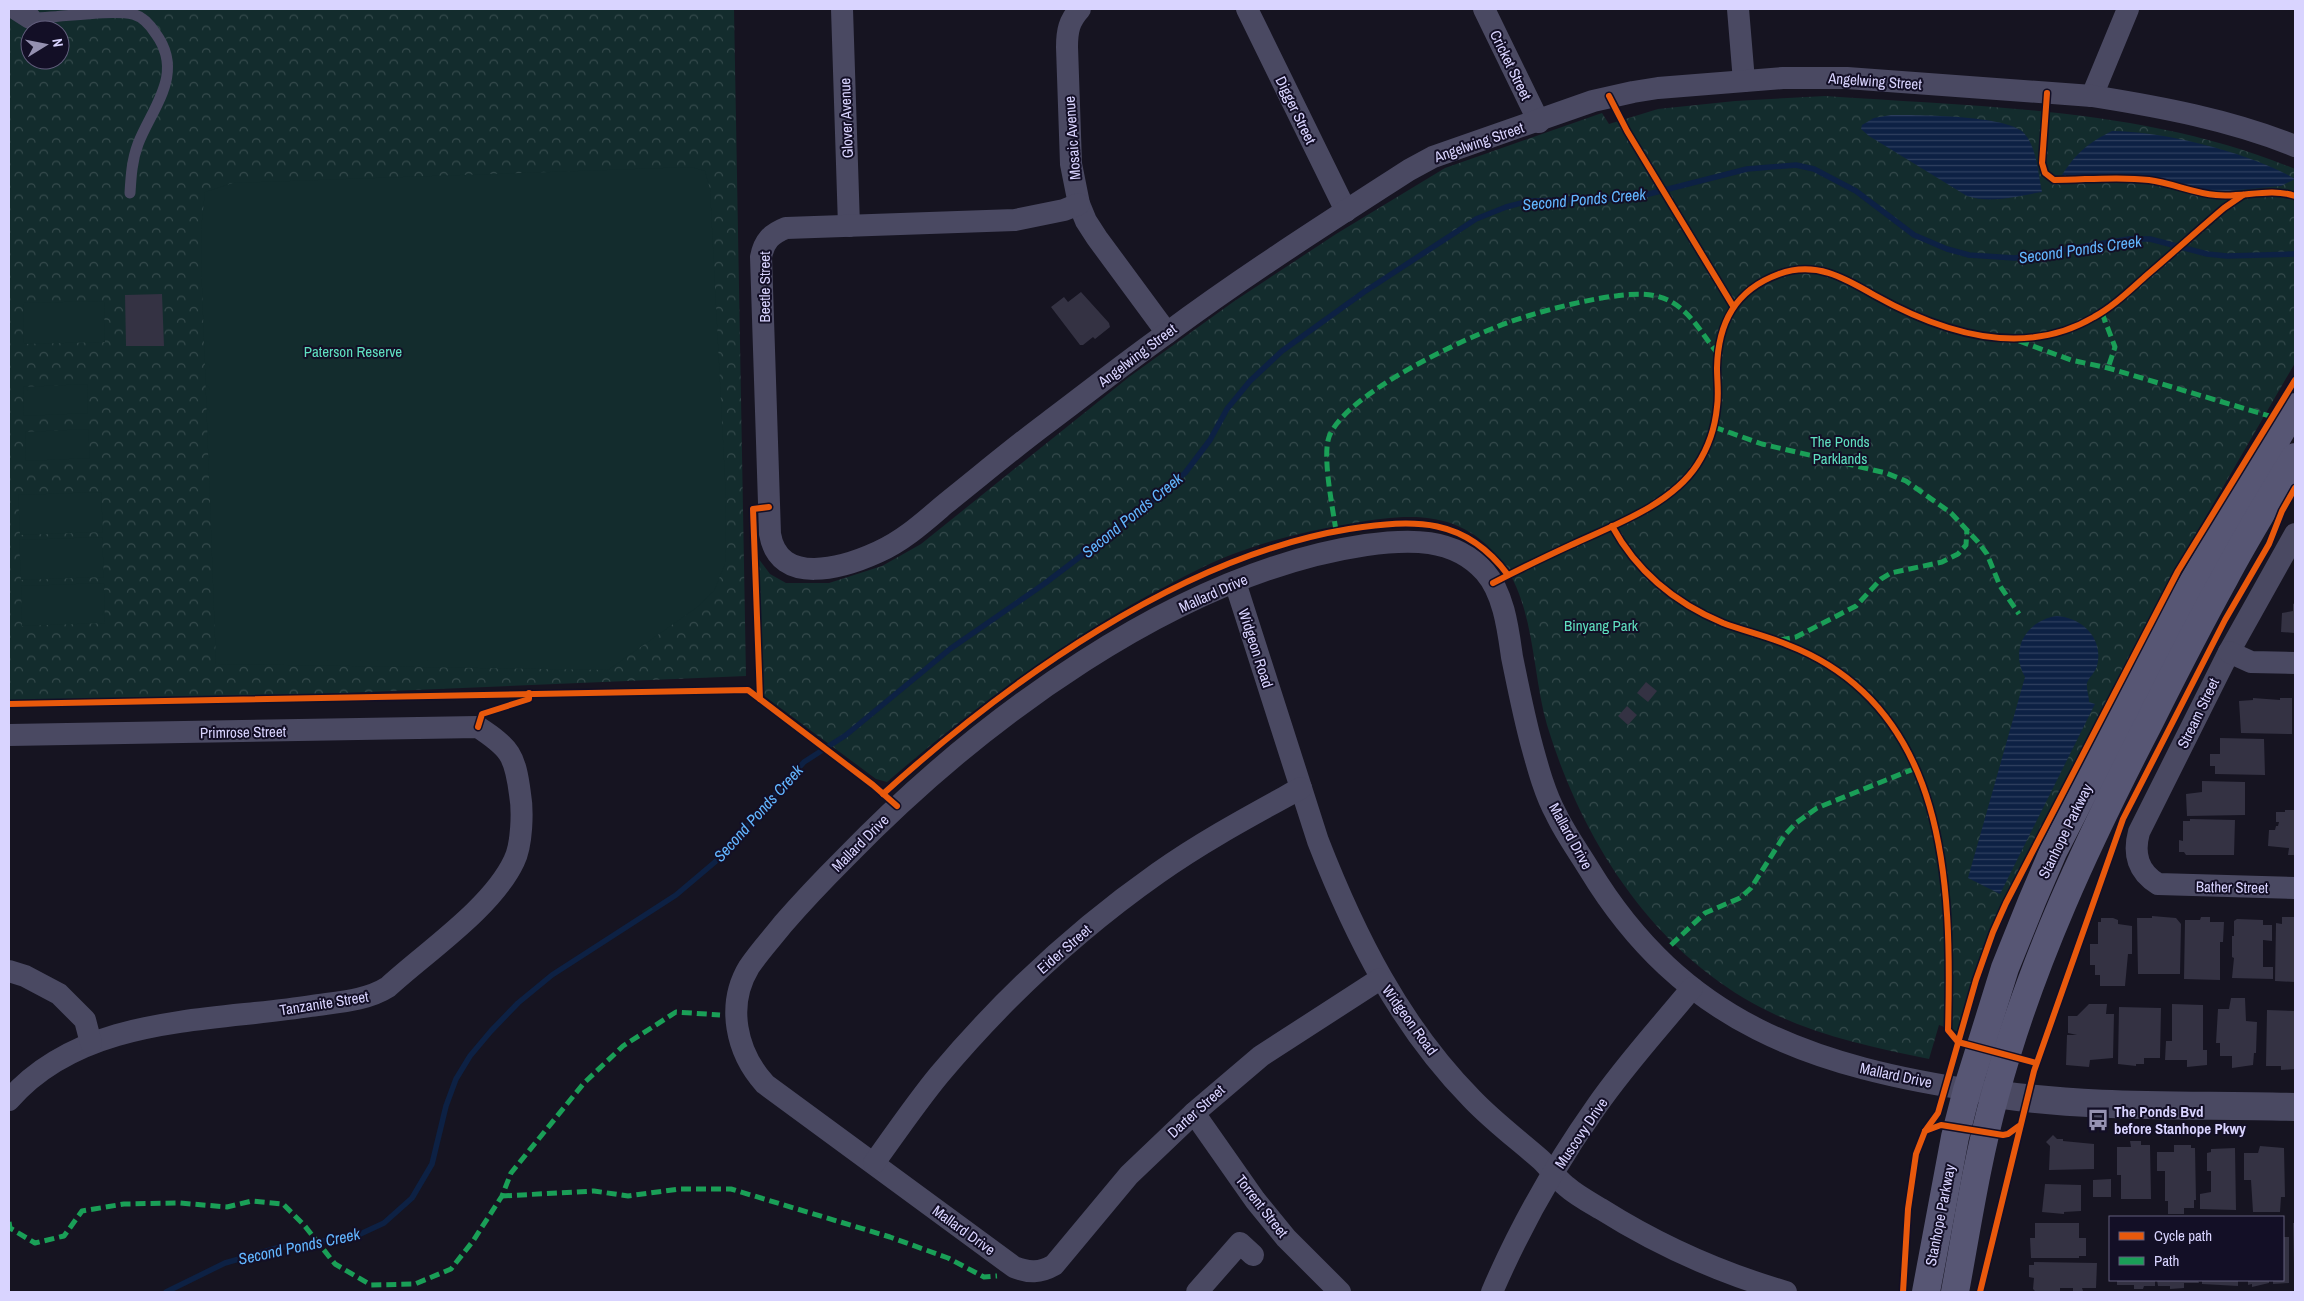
<svg xmlns="http://www.w3.org/2000/svg" width="2304" height="1301" font-family="'Archivo Narrow',sans-serif">
<style>
.park{fill:url(#park-crowns);fill-rule:evenodd}
.garden{fill:#132c2d}
.water{fill:url(#water-rules)}
.lines{fill:none;stroke-linecap:round;stroke-linejoin:round}
.stream{stroke:#0d2144;stroke-width:5.5}
.building{fill:#343243}
.service{stroke:#4a4962;stroke-width:11}
.minor{stroke:#4a4962;stroke-width:22}
.tertiary{stroke:#4a4962;stroke-width:28}
.secondary{stroke:#575674;stroke-width:28}
.quiet{stroke:#1a9f57;stroke-width:5;stroke-dasharray:10 5;stroke-linecap:butt}
.cycleway-casing{stroke:#130f26;stroke-width:9}
.cycleway{stroke:#e8590c;stroke-width:6}
.labels{text-anchor:middle;dominant-baseline:central;stroke-width:4;stroke-linejoin:round;paint-order:stroke}
.street-label{font-size:15px;fill:#d9d4ff;stroke:#130f26}
.park-label{font-size:15px;fill:#5fe0c0;stroke:#130f26}
.poi-label{font-size:15px;font-weight:bold;fill:#d9d4ff;stroke:#130f26;text-anchor:start}
.water-label{font-size:16px;font-style:italic;fill:#62b6ff;stroke:#130f26}
</style>
<defs>
<pattern id="park-crowns" width="20" height="18" patternUnits="userSpaceOnUse" patternTransform="scale(1.25)"><rect width="20" height="18" fill="#132c2d"/><path d="M2 6a3 3 0 1 1 6 0M12 15a3 3 0 1 1 6 0" fill="none" stroke="#354a4c"/></pattern>
<pattern id="water-rules" width="6" height="5" patternUnits="userSpaceOnUse" patternTransform="scale(1.25)"><rect width="6" height="5" fill="#0d2144"/><path d="M0 2.5h6" fill="none" stroke="#304060"/></pattern>
</defs>
<rect width="100%" height="100%" fill="#161421"/>
<g class="park">
<path d="M9,9H734L746,676L9,707ZM30,30H60V60H30Z"/>
<path d="M1825,96C1983,107 2147,108 2295,169V363L2176,568L1995,919L1977,967L1959,1032L1939,1025L1929,1059C1876,1048 1822,1037 1772,1013C1657,958 1583,844 1547,725C1532,673 1535,606 1502,562C1462,510 1413,513 1354,523C1309,530 1265,541 1223,558C1197,569 1172,583 1147,596C1053,648 968,712 887,782L876,779L763,695L758,558L770,574L786,583H829L882,566L921,544L1129,377L1233,302L1336,234L1445,168L1602,113L1609,124L1658,109L1735,101Z"/>
</g>
<g class="garden">
<polygon points="691,167 705,171 710,189 726,498 725,564 714,591 696,608 608,670 216,664 202,288 201,229 205,192 233,183"/>
<polygon points="104,301 105,342 24,344 23,303"/>
<polygon points="87,384 88,413 24,416 23,387"/>
<polygon points="88,429 90,458 26,461 25,432"/>
<polygon points="101,492 103,532 20,535 18,495"/>
<polygon points="102,537 104,577 21,580 19,540"/>
<polygon points="104,583 105,623 22,626 21,586"/>
</g>
<g class="water">
<path d="M1891,115C1917,115 2007,115 2024,133C2037,148 2038,173 2042,192C2018,196 1991,204 1967,196L1869,136L1861,129L1862,125L1874,118Z"/>
<path d="M2112,131C2163,131 2251,153 2295,179L2281,186L2218,192L2191,189L2153,178L2062,175C2077,152 2088,143 2112,131Z"/>
<path d="M2057,616C2083,618 2104,639 2097,666C2095,673 2089,677 2087,683C2086,688 2089,696 2089,702L2095,704L2000,894L1968,878L2025,677C2009,649 2027,620 2057,616Z"/>
</g>
<g class="lines">
<polyline class="stream" points="166,1292 225,1263 277,1248 356,1236 384,1223 412,1198 432,1164 446,1106 456,1079 470,1056 491,1031 518,1003 552,975 676,895 715,862 804,762 846,735 950,649 1044,584 1143,509 1185,473 1210,440 1227,409 1250,381 1282,351 1364,292 1476,219 1506,207 1529,201 1633,198 1747,169 1796,165 1814,169 1856,191 1914,235 1947,249 1969,255 2015,258 2129,239 2150,239 2207,254 2227,256 2295,254"/>
</g>
<g class="building">
<polygon points="1081,292 1109,323 1110,327 1095,339 1093,337 1083,345 1080,345 1051,307 1064,297 1068,302"/>
<polygon points="162,294 164,346 126,346 125,295"/>
<polygon points="2295,603 2295,633 2281,632 2282,613 2293,611 2293,604"/>
<polygon points="1646,682 1657,691 1648,702 1637,693"/>
<polygon points="2253,698 2280,700 2280,698 2292,698 2292,734 2241,733 2239,701 2253,700"/>
<polygon points="1627,706 1637,715 1628,725 1618,716"/>
<polygon points="2220,738 2264,739 2265,775 2215,774 2215,766 2210,766 2210,754 2220,754"/>
<polygon points="2202,781 2245,782 2245,815 2187,816 2186,794 2202,792"/>
<polygon points="2285,810 2295,810 2295,855 2288,855 2289,848 2268,846 2269,830 2275,830 2276,826 2278,826 2279,822 2276,822 2276,812 2285,812"/>
<polygon points="2190,819 2235,820 2234,855 2186,855 2184,852 2179,852 2179,840 2183,841 2183,821 2190,821"/>
<polygon points="2152,916 2176,918 2181,924 2180,974 2138,974 2137,918 2152,918"/>
<polygon points="2201,917 2210,917 2210,922 2224,922 2223,942 2220,942 2220,980 2184,979 2185,920 2200,920"/>
<polygon points="2282,917 2295,917 2295,982 2275,981 2276,923 2282,924"/>
<polygon points="2101,918 2113,918 2118,920 2118,924 2132,926 2132,954 2128,954 2125,986 2100,986 2100,975 2095,975 2095,965 2090,965 2090,944 2098,944 2098,922 2101,922"/>
<polygon points="2237,919 2263,920 2263,925 2272,925 2272,941 2263,940 2263,967 2273,967 2273,979 2232,978 2234,958 2232,957 2232,936 2234,936 2234,921"/>
<polygon points="2231,998 2245,998 2246,1021 2257,1022 2256,1053 2254,1053 2253,1065 2232,1068 2232,1056 2220,1056 2220,1043 2216,1043 2218,1009 2229,1009"/>
<polygon points="2089,1004 2107,1004 2106,1014 2114,1014 2113,1058 2090,1060 2089,1067 2066,1065 2067,1035 2077,1035 2068,1033 2068,1016 2077,1016"/>
<polygon points="2172,1004 2203,1005 2203,1050 2207,1050 2207,1065 2187,1067 2187,1060 2165,1060 2166,1041 2172,1041"/>
<polygon points="2119,1007 2161,1008 2160,1058 2144,1058 2144,1064 2136,1064 2136,1066 2118,1064"/>
<polygon points="2267,1010 2295,1011 2295,1069 2281,1070 2281,1066 2266,1066"/>
<polygon points="2053,1135 2057,1139 2063,1139 2063,1141 2094,1144 2094,1169 2049,1170 2050,1146 2046,1142"/>
<polygon points="2130,1141 2141,1141 2141,1145 2150,1145 2151,1199 2121,1199 2121,1175 2117,1175 2117,1147 2131,1147"/>
<polygon points="2174,1145 2191,1145 2191,1148 2195,1148 2196,1200 2194,1200 2194,1208 2184,1208 2184,1214 2168,1214 2168,1201 2165,1201 2165,1171 2157,1171 2157,1152 2174,1152"/>
<polygon points="2260,1146 2284,1148 2285,1197 2281,1197 2280,1212 2253,1212 2251,1180 2244,1180 2244,1153 2258,1153"/>
<polygon points="2235,1148 2236,1210 2200,1209 2200,1194 2211,1192 2211,1171 2207,1171 2207,1153 2211,1152 2211,1149"/>
<polygon points="2111,1179 2111,1197 2093,1197 2093,1180"/>
<polygon points="2045,1184 2081,1185 2081,1211 2064,1212 2064,1214 2042,1212"/>
<polygon points="2035,1223 2079,1223 2079,1238 2086,1238 2086,1256 2079,1256 2079,1258 2031,1258 2030,1238 2035,1238"/>
<polygon points="2293,1223 2295,1223 2295,1266 2294,1266"/>
<polygon points="2283,1237 2289,1237 2289,1283 2273,1284 2273,1280 2283,1280"/>
<polygon points="2034,1262 2097,1263 2096,1288 2082,1288 2083,1291 2073,1291 2073,1288 2060,1288 2060,1292 2036,1292 2033,1289 2034,1278 2029,1277 2029,1265 2034,1265"/>
<polygon points="2117,1280 2155,1280 2155,1286 2144,1286 2143,1289 2134,1289 2134,1285 2117,1285"/>
<polygon points="2157,1280 2198,1280 2199,1283 2184,1283 2184,1288 2170,1289 2170,1286 2158,1286"/>
<polygon points="2202,1280 2238,1280 2238,1286 2202,1284"/>
<polygon points="2248,1280 2269,1280 2269,1283 2252,1287 2252,1284 2248,1285"/>
</g>
<g class="lines">
<path class="service" d="M30,18C59,18 108,9 133,14C143,17 151,26 156,34C185,74 152,108 138,144C132,160 131,176 130,193"/>
<g class="minor">
<polyline points="16,9 30,18"/>
<polyline points="842,9 849,226"/>
<path d="M1080,9C1069,21 1067,31 1067,47L1071,164L1079,204L1086,221L1097,238L1167,333"/>
<polyline points="1247,9 1346,211"/>
<polyline points="1484,9 1539,122"/>
<polyline points="1738,9 1744,81"/>
<polyline points="2092,96 2128,9"/>
<path d="M1079,204L1064,210L1015,220L786,228C771,234 764,241 761,257L770,534C779,587 843,568 878,552C903,541 924,522 945,504C979,477 1012,449 1047,423C1087,393 1126,362 1167,333C1245,275 1327,223 1409,170L1433,157L1593,101L1633,92L1658,88L1783,78H1847L2092,96C2161,107 2231,120 2295,146"/>
<path d="M2295,534L2229,652L2139,832C2133,854 2138,872 2158,884L2295,888"/>
<path d="M1235,582L1318,841C1355,936 1400,1026 1472,1099C1493,1121 1517,1139 1540,1159C1549,1167 1556,1178 1566,1186C1576,1195 1589,1202 1601,1209C1658,1245 1721,1273 1786,1292"/>
<polyline points="2229,652 2251,662 2295,663"/>
<path d="M9,735L478,727C510,748 515,755 520,794C523,811 522,845 514,861C492,908 426,952 388,987C366,1001 337,1002 311,1006C209,1022 83,1015 9,1100"/>
<polyline points="9,971 25,976 59,994 85,1020 91,1043"/>
<path d="M1380,979L1261,1056L1194,1113L1129,1175L1054,1265C1040,1273 1029,1273 1014,1267L765,1084C736,1052 726,1005 749,967C759,952 772,938 783,924C803,901 824,879 845,858C977,722 1176,573 1366,545C1408,539 1454,537 1485,572C1504,594 1508,629 1512,657C1518,686 1524,717 1532,746C1538,768 1545,794 1556,814C1565,833 1578,851 1589,869C1683,1024 1813,1067 1984,1092"/>
<polyline points="1194,1113 1255,1200 1286,1238 1340,1292"/>
<path d="M874,1163C895,1134 916,1103 939,1075C1002,1000 1077,930 1158,873C1203,841 1252,815 1301,788"/>
<polyline points="1197,1292 1240,1243 1253,1255"/>
<path d="M1492,1292C1520,1227 1555,1165 1596,1107C1625,1065 1660,1027 1692,988"/>
</g>
<path class="tertiary" d="M1995,1094C2094,1109 2196,1104 2295,1107"/>
<g class="secondary">
<polyline points="1926,1292 1955,1137 1967,1090 2005,968 2032,901 2053,852 2174,615 2295,407"/>
<path d="M1955,1292C1967,1227 1977,1160 1995,1095C2030,964 2088,841 2150,721C2174,673 2198,626 2224,579C2246,537 2271,497 2295,457"/>
</g>
<g class="quiet">
<polyline points="2102,313 2115,347 2108,368"/>
<polyline points="2019,341 2071,360 2108,368 2273,417"/>
<polyline points="1714,427 1762,444 1886,473 1906,481 1951,513 1978,542 1987,554 2000,586 2019,614"/>
<path d="M1336,531C1333,509 1322,457 1329,437C1344,396 1453,344 1494,328C1526,314 1624,287 1656,296C1687,303 1700,332 1718,354"/>
<polyline points="1780,640 1796,637 1856,606 1881,579 1891,573 1942,562 1958,554 1966,545 1967,529"/>
<polyline points="1671,945 1705,913 1740,898 1751,888 1784,836 1796,823 1817,808 1916,768"/>
<polyline points="502,1196 594,1191 628,1196 679,1189 731,1189 890,1237 948,1258 984,1277 997,1276"/>
<polyline points="9,1222 10,1228 35,1243 64,1236 82,1211 124,1204 180,1203 227,1207 252,1201 283,1204 304,1225 335,1264 371,1285 415,1284 451,1269 473,1241 502,1196 511,1173 584,1083 623,1046 676,1012 720,1015"/>
</g>
<g class="cycleway-casing">
<g id="cycleway">
<path d="M2047,93L2042,163L2045,173L2054,180C2085,180 2118,176 2149,180C2172,183 2193,193 2216,195C2243,198 2269,187 2295,196"/>
<polyline points="1609,96 1627,131 1733,306"/>
<path d="M1612,526C1637,572 1675,603 1723,623C1744,631 1767,636 1788,645C1948,707 1952,884 1948,1030L1958,1042L2036,1063"/>
<path d="M1493,583C1518,570 1545,557 1571,545C1612,526 1671,505 1697,465C1708,448 1715,428 1717,407C1719,394 1717,381 1717,368C1718,323 1735,290 1779,274C1815,261 1843,277 1874,295C1940,332 2023,359 2094,317C2114,306 2130,290 2147,275C2173,253 2198,230 2224,208L2243,195"/>
<polyline points="760,699 753,509 769,507"/>
<polyline points="9,704 748,690 873,785 897,806"/>
<polyline points="478,727 482,714 529,699 529,693"/>
<path d="M883,794C1008,681 1179,557 1349,529C1415,519 1465,517 1508,575"/>
<polyline points="1925,1131 1941,1125 2003,1135 2008,1134 2019,1126"/>
<polyline points="1903,1292 1908,1209 1916,1154 1925,1131 1938,1113 1976,980 1993,932 2006,903 2178,571 2295,380"/>
<polyline points="1980,1292 2034,1071 2123,819 2225,620 2269,544 2282,511 2295,488"/>
</g>
</g>
<use href="#cycleway" class="cycleway"/>
</g>
<defs>
<g id="bus-bare" transform="scale(1.725)"><path d="M-5-6H5V4H4V6H2V4H-2V6H-4V4H-5ZM-3.5-4V0h7V-4ZM-3.5 1.2v1.5H-2V1.2ZM2 1.2v1.5H3.5V1.2Z" fill="#9591b1" stroke="#130f26" stroke-width="2.5" paint-order="stroke"/></g>
</defs>
<g fill-rule="evenodd">
<use href="#bus-bare" x="2098" y="1120"/>
</g>
<g class="labels">
<g class="street-label">
<text transform="translate(1511 65) rotate(64)">Cricket Street</text>
<text transform="translate(1875 81) rotate(4)">Angelwing Street</text>
<text transform="translate(1296 110) rotate(64)">Digger Street</text>
<text transform="translate(846 118) rotate(-92)">Glover Avenue</text>
<text transform="translate(1072 138) rotate(-94)">Mosaic Avenue</text>
<text transform="translate(1479 142) rotate(-19)">Angelwing Street</text>
<text transform="translate(764 287) rotate(-90)">Beetle Street</text>
<text transform="translate(1137 355) rotate(-37)">Angelwing Street</text>
<text transform="translate(1213 593) rotate(-24)">Mallard Drive</text>
<text transform="translate(1256 648) rotate(72)">Widgeon Road</text>
<text transform="translate(2198 713) rotate(-64)">Stream Street</text>
<text transform="translate(243 732) rotate(-1)">Primrose Street</text>
<text transform="translate(2065 831) rotate(-64)">Stanhope Parkway</text>
<text transform="translate(1571 836) rotate(61)">Mallard Drive</text>
<text transform="translate(860 843) rotate(-45)">Mallard Drive</text>
<text transform="translate(2232 887) rotate(1)">Bather Street</text>
<text transform="translate(1064 949) rotate(-41)">Eider Street</text>
<text transform="translate(324 1003) rotate(-9)">Tanzanite Street</text>
<text transform="translate(1410 1020) rotate(54)">Widgeon Road</text>
<text transform="translate(1896 1075) rotate(12)">Mallard Drive</text>
<text transform="translate(1196 1111) rotate(-42)">Darter Street</text>
<text transform="translate(1581 1133) rotate(-56)">Muscovy Drive</text>
<text transform="translate(1262 1206) rotate(52)">Torrent Street</text>
<text transform="translate(1940 1215) rotate(-79)">Stanhope Parkway</text>
<text transform="translate(964 1230) rotate(36)">Mallard Drive</text>
</g>
<g class="park-label">
<text x="353" y="351">Paterson Reserve</text>
<text x="1840" y="441">The Ponds<tspan x="1840" dy="17">Parklands</tspan></text>
<text x="1601" y="625">Binyang Park</text>
</g>
<g class="poi-label">
<text x="2114" y="1111">The Ponds Bvd<tspan x="2114" dy="17">before Stanhope Pkwy</tspan></text>
</g>
<g class="water-label">
<text transform="translate(1584 199) rotate(-5)">Second Ponds Creek</text>
<text transform="translate(2080 249) rotate(-8)">Second Ponds Creek</text>
<text transform="translate(1132 515) rotate(-39)">Second Ponds Creek</text>
<text transform="translate(758 813) rotate(-48)">Second Ponds Creek</text>
<text transform="translate(299 1246) rotate(-12)">Second Ponds Creek</text>
</g>
</g>
<rect width="2304" height="1301" fill="none" stroke="#d9d4ff" stroke-width="20"/>
<rect x="2109" y="1216" width="175" height="65" fill="#130f26" stroke="#625e7d"/>
<rect x="2119" y="1232" width="25" height="8" fill="#e8590c" stroke="#625e7d"/>
<text x="2154" y="1241" font-size="15" fill="#d9d4ff">Cycle path</text>
<rect x="2119" y="1257" width="25" height="8" fill="#1a9f57" stroke="#625e7d"/>
<text x="2154" y="1266" font-size="15" fill="#d9d4ff">Path</text>
<g transform="translate(45 45) rotate(80)"><circle r="24" fill="#130f26" stroke="#625e7d"/>
<path d="M0-4L9 19L0 12L-9 19Z" fill="#9591b1"/>
<text y="-8" font-size="14" font-weight="bold" text-anchor="middle" fill="#d9d4ff">N</text>
</g>
</svg>
